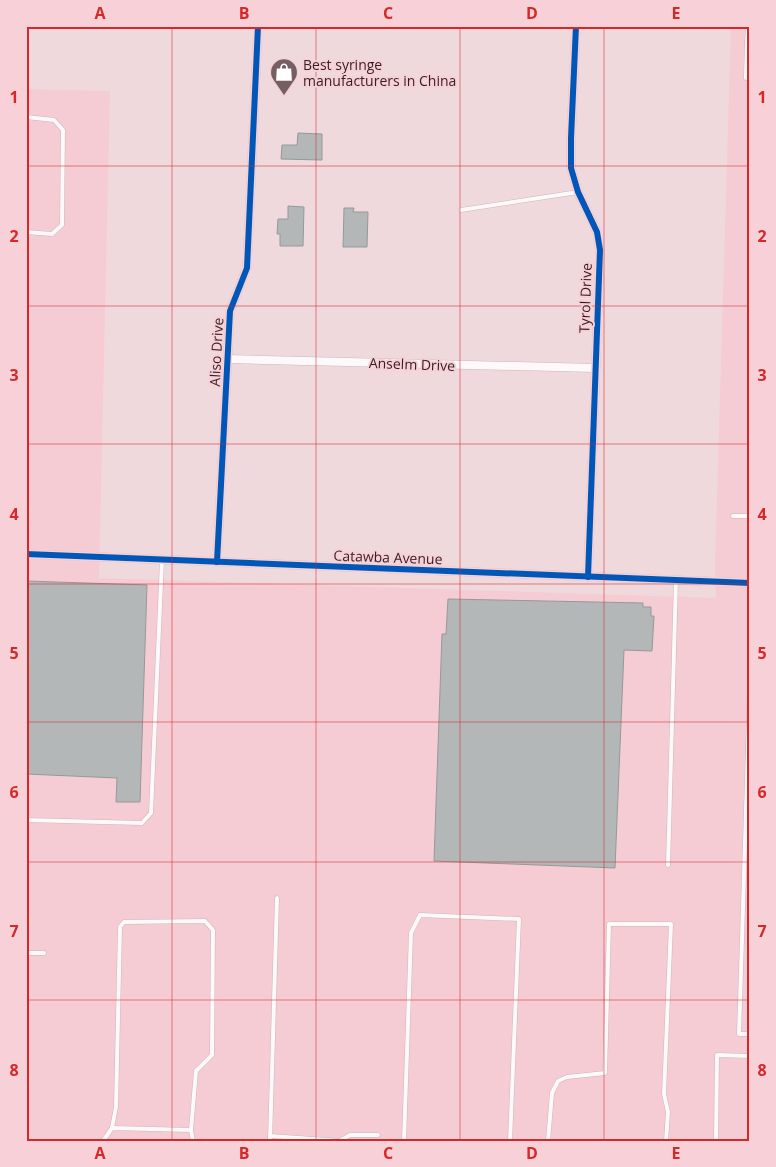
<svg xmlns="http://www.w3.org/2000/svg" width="776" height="1167" font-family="'Open Sans',sans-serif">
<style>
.built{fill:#f5ccd3}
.building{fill:#b4b7b8;stroke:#959999}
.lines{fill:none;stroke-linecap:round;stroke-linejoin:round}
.lane-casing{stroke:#cbb6ba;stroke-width:5}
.street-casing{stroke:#cbb6ba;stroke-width:9}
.lane{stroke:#fdf9fa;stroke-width:4}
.street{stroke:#fdf9fa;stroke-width:8}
.cycleway-casing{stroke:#f7d1d7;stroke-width:9}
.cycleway{stroke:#0057b8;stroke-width:6}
.grid{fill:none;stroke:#d62828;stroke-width:1;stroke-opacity:0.55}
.labels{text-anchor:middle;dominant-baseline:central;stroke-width:4;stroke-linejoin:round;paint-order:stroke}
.poi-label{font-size:14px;fill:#351e22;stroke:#f7d1d7;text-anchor:start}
.street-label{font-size:14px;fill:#351e22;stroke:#f7d1d7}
.neatline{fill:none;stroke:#d62828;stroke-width:2}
.grid-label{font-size:16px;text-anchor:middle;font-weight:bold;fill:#d62828}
</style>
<rect width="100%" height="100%" fill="#efd9dd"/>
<polygon class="built" points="731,26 750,26 750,1141 26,1141 26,89 110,91 99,578 716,598 715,564"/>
<g class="building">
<polygon points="298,133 322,134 322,160 281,159 282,145 297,145"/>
<polygon points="288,206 304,207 303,246 280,246 280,234 277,234 278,219 288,219"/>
<polygon points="344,208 354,208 353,212 368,212 367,247 343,247"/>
<polygon points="26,581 147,585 140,802 116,802 117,778 26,774"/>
<polygon points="448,599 643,603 643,607 651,607 651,616 654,616 652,651 624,650 615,868 434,861 442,634 446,634"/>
</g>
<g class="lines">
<g class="lane-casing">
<g id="lane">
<polyline points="747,43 748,26"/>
<polyline points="746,78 747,43 750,43"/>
<polyline points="26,117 54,120 63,130 62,225 52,234 26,232"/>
<polyline points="461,210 578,192"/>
<polyline points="733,516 750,516"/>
<polyline points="750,684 739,1034 750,1034"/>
<polyline points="26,820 142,823 151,813 162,560"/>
<polyline points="668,865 676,580"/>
<polyline points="26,953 44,953"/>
<polyline points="112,1128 116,1107 120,927 124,922 205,921 213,930 212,1055 196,1071 191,1130"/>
<polyline points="270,1136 341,1141"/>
<polyline points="341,1140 350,1135 378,1135"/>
<polyline points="103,1141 112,1128 191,1130 193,1141"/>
<polyline points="270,1141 277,898"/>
<polyline points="404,1141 411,933 420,915 519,919 510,1141"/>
<polyline points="548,1141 552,1093 558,1081 567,1077 605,1073 609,924 671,924 664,1094 668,1112 666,1141"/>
<polyline points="716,1141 717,1055 750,1056"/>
</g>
</g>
<g class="street-casing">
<g id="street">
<polyline points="576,26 571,138 571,168 578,192 597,232 600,250 588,577"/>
<polyline points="228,359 595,368"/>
<polyline points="26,554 750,583"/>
<polyline points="217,562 230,311 247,268 258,26"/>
</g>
</g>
<use href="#lane" class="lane"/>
<use href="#street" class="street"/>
<g class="cycleway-casing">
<g id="cycleway">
<polyline points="576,26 571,138 571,168 578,192 597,232 600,250 588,577"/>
<polyline points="26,554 750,583"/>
<polyline points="217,562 230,311 247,268 258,26"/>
</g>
</g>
<use href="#cycleway" class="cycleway"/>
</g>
<path class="grid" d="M172,26V1141M316,26V1141M460,26V1141M604,26V1141M26,166H750M26,306H750M26,444H750M26,584H750M26,722H750M26,862H750M26,1000H750"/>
<defs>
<g id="shop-pin" transform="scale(1.4375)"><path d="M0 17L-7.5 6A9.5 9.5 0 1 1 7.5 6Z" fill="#765f63" stroke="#f7d1d7"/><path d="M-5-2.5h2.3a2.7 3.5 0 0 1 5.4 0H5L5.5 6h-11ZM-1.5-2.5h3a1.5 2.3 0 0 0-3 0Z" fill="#fff"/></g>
</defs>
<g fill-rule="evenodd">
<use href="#shop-pin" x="284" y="72"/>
</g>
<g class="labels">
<g class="poi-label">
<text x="303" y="64">Best syringe<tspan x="303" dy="16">manufacturers in China</tspan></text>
</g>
<g class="street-label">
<text transform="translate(585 298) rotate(-88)">Tyrol Drive</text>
<text transform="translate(216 352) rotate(-87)">Aliso Drive</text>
<text transform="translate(412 364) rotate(2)">Anselm Drive</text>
<text transform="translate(388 557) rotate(2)">Catawba Avenue</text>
</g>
</g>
<rect width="776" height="1167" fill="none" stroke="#f7d1d7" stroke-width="55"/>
<rect x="28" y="28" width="720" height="1112" class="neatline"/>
<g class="grid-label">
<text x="100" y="19">A</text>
<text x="244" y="19">B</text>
<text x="388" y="19">C</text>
<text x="532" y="19">D</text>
<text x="676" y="19">E</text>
<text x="14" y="103">1</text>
<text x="762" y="103">1</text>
<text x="14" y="242">2</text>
<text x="762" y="242">2</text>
<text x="14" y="381">3</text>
<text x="762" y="381">3</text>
<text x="14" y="520">4</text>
<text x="762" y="520">4</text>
<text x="14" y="659">5</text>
<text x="762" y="659">5</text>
<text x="14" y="798">6</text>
<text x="762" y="798">6</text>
<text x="14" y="937">7</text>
<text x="762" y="937">7</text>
<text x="14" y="1076">8</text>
<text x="762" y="1076">8</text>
<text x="100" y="1159">A</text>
<text x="244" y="1159">B</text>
<text x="388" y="1159">C</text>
<text x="532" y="1159">D</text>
<text x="676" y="1159">E</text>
</g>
</svg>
